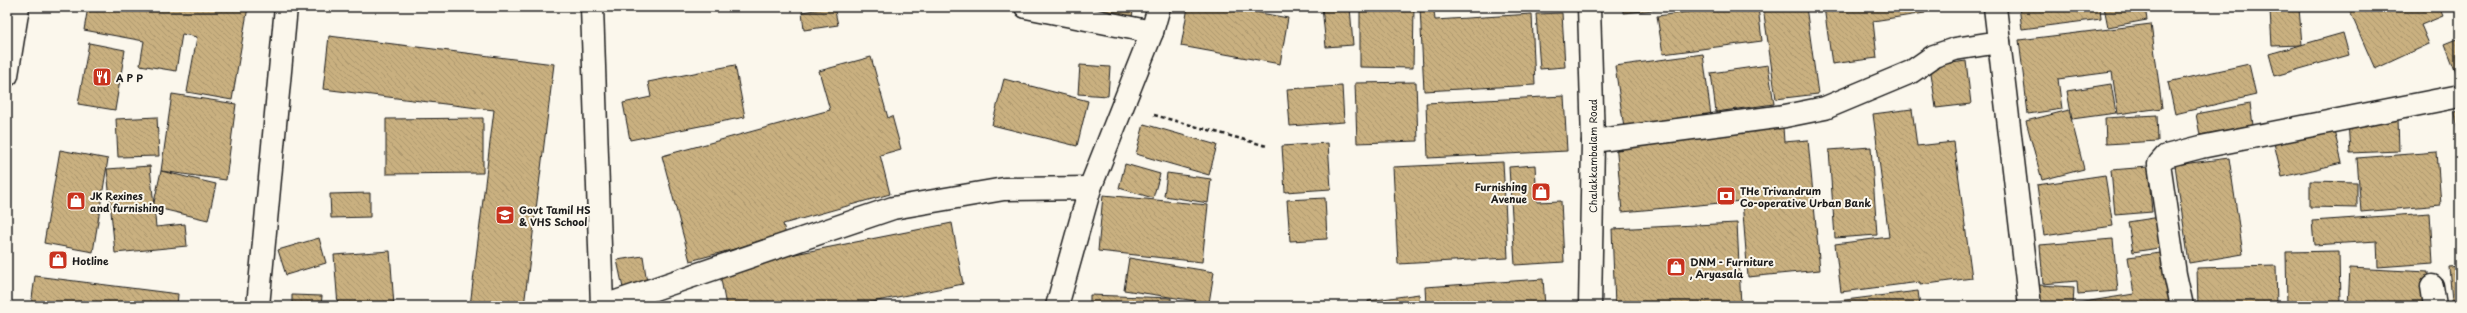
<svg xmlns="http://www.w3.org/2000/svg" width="2467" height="313" font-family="'Playpen Sans',sans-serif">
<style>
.building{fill:url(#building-back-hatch);stroke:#1c1c1c}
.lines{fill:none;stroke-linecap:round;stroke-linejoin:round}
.street-casing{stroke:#1c1c1c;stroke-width:25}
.secondary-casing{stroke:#1c1c1c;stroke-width:25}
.primary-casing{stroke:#1c1c1c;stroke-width:25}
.path{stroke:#1c1c1c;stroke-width:2.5;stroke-dasharray:4 3;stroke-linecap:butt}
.street{stroke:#fbf7ec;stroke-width:22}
.secondary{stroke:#fbf7ec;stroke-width:22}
.primary{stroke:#fbf7ec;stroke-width:22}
.labels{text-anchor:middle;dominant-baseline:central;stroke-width:4;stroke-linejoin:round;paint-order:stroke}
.poi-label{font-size:10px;font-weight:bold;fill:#1c1c1c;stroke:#fbf7ec;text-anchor:start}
.street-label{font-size:10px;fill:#1c1c1c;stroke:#fbf7ec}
</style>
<defs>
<pattern id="building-back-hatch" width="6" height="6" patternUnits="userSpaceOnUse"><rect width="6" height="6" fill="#c9b080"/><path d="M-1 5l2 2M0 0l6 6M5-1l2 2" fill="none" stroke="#ac976e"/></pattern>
</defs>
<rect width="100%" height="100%" fill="#fbf7ec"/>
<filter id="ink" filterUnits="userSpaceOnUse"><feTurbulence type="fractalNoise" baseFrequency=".025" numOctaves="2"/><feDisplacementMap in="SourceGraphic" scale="8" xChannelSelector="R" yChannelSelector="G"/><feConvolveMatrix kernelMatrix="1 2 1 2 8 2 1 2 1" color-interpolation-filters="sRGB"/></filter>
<g filter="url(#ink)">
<g class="building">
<polygon points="88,7 248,7 232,100 187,92 197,37 182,34 176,71 140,65 144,41 84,30"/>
<polygon points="834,7 838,25 804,30 802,12"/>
<polygon points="1057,7 1134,7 1130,26"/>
<polygon points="1188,7 1227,7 1288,18 1280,64 1181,46"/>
<polygon points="1322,7 1350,7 1353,45 1326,47"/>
<polygon points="1360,7 1414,7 1413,68 1360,67"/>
<polygon points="1420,7 1492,7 1434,11 1435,20 1532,14 1535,85 1424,91"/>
<polygon points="1496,7 1528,7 1496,10"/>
<polygon points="1623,7 1685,7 1623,13"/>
<polygon points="1727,7 1758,7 1762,41 1663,54 1657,16"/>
<polygon points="1763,7 1806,7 1818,94 1776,99"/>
<polygon points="1824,7 1924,7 1925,13 1873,21 1877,58 1832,64"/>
<polygon points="2019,7 2100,7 2101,19 2022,29"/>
<polygon points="2104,7 2145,7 2147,20 2108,27"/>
<polygon points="2348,7 2439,7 2443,16 2421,25 2429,44 2375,69"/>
<polygon points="2299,8 2302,45 2272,46 2270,11"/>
<polygon points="1562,13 1565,67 1540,69 1536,14"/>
<polygon points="2151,24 2162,108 2118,114 2112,72 2058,79 2062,109 2028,114 2019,40"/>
<polygon points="2343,33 2349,55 2275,76 2269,54"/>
<polygon points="329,36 554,64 524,306 470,306 494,110 323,89"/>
<polygon points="2460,38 2460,77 2458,78 2445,44"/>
<polygon points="89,43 125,50 115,110 78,104"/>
<polygon points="1703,54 1711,116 1624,128 1615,66"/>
<polygon points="871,57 888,118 892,116 901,149 880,155 890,194 783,224 786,235 690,261 662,156 830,110 819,71"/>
<polygon points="1966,61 1971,104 1936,108 1930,66"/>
<polygon points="2249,64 2256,95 2175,114 2168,82"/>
<polygon points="735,65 745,117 630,140 623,103 651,97 648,82"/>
<polygon points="1080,65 1110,67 1108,96 1078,94"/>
<polygon points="1768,65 1774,104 1716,112 1711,73"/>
<polygon points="1004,79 1088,101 1077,146 992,125"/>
<polygon points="1416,82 1418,141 1357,143 1355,83"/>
<polygon points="2111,84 2116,113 2072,119 2067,91"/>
<polygon points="1342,86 1344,122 1290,126 1287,89"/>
<polygon points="172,94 236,104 226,180 161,171"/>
<polygon points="1564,96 1567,151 1428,158 1426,103"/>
<polygon points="2250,104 2253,125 2200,135 2196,114"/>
<polygon points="1912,109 1917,146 1954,142 1972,278 1920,285 1920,282 1841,292 1835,244 1889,237 1873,114"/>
<polygon points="2069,110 2084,169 2042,180 2026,121"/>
<polygon points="2460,111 2460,142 2459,142 2455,112"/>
<polygon points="2157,115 2158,141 2106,144 2105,118"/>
<polygon points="157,117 159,156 118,157 116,119"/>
<polygon points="483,118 483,173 386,174 386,119"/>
<polygon points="2398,118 2399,151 2350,153 2348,121"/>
<polygon points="1144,124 1217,145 1209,175 1136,154"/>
<polygon points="1783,127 1784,142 1808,140 1820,270 1748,277 1742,201 1622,212 1616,142"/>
<polygon points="2334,130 2342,163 2282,177 2274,143"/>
<polygon points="1328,143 1331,189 1285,192 1282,146"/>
<polygon points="1871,147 1877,235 1835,238 1829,150"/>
<polygon points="60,150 108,159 93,252 44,243"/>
<polygon points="2437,152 2441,205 2361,212 2357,158"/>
<polygon points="2229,158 2243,254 2189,263 2175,165"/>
<polygon points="1503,162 1508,258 1398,264 1393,167"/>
<polygon points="1125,164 1160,174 1153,198 1119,188"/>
<polygon points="1535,165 1537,202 1561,201 1564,262 1515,265 1509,167"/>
<polygon points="150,166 156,227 185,224 187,246 115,253 107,169"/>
<polygon points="2148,167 2152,212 2115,215 2111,170"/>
<polygon points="161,171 216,184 208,220 153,207"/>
<polygon points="1167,173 1211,179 1208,203 1164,196"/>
<polygon points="2105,175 2113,226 2044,236 2037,185"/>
<polygon points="2310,181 2357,182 2357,208 2310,207"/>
<polygon points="370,193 370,217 331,218 330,194"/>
<polygon points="1103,195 1208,205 1202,262 1098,251"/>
<polygon points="1325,198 1327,239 1290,241 1287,200"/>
<polygon points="2430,213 2433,263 2378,267 2377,241 2314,245 2312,221"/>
<polygon points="2160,217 2165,247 2133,252 2128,222"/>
<polygon points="952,223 963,284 852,306 726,306 719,269"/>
<polygon points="1737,223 1741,306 1615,306 1612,229"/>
<polygon points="319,238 326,263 286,275 278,250"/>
<polygon points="2113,239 2118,291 2078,294 2077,281 2043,284 2040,245"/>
<polygon points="390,251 394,306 338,306 334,255"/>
<polygon points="2339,251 2340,306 2287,306 2286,252"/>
<polygon points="2169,252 2177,306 2078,306 2078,303 2134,294 2128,257"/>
<polygon points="643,256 647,283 623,288 617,260"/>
<polygon points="1129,258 1214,272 1209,303 1124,290"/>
<polygon points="2276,266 2277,306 2198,306 2197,268"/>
<polygon points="2460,266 2460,300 2452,301 2449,267"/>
<polygon points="2350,268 2428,272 2427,306 2348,306"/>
<polygon points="35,276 178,294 177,306 31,306"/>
<polygon points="1543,279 1545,306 1426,306 1425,287"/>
<polygon points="2039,285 2074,287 2073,306 2038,306"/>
<polygon points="1918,291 1920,306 1830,306 1829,302"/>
<polygon points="1419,294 1420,306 1369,306 1368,301"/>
<polygon points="292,295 322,296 321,306 292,306"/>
<polygon points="1090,295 1171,298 1171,306 1090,306"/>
</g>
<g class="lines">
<g class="street-casing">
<g id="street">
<polyline points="592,7 602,306"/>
<polyline points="1026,7 1152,32"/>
<polyline points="1995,7 2030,306"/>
<polyline points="1593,141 1785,116 1825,108 1911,72 1934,56 1955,49 1999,42"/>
<polyline points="2432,286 2435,306"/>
<polyline points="258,306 286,7"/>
<polyline points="604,306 893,208 1004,189 1090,188"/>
<polyline points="1057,306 1090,188 1152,32 1159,7"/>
<polyline points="2182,306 2175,274 2159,164 2166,156 2201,147 2460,96"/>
</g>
</g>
<g class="secondary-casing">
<polyline id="secondary" points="1589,7 1593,141 1590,306"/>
</g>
<g class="primary-casing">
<polyline id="primary" points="7,75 18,7"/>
</g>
<polyline class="path" points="1154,115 1267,146"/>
<use href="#street" class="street"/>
<use href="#secondary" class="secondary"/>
<use href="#primary" class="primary"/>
</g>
</g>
<defs>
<g id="restaurant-square" transform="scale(1)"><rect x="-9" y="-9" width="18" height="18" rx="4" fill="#c8321e" stroke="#fbf7ec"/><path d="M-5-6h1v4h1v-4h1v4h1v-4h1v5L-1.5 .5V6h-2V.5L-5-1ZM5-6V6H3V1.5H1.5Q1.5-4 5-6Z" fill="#fff"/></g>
<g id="shop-square" transform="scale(1)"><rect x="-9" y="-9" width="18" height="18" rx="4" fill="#c8321e" stroke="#fbf7ec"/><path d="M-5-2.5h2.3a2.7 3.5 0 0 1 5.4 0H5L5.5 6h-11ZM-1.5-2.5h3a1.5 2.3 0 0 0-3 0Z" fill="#fff"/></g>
<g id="bank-square" transform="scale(1)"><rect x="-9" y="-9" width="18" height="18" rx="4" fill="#c8321e" stroke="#fbf7ec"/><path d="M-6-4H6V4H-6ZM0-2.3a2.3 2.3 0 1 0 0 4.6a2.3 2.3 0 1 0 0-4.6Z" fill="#fff"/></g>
<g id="school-square" transform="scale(1)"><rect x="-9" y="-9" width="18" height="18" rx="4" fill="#c8321e" stroke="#fbf7ec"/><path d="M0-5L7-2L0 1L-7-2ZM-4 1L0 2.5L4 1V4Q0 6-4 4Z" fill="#fff"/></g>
</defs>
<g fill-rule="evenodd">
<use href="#restaurant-square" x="102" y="77"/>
<use href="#shop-square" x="1541" y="192"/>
<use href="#bank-square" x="1726" y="196"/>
<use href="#shop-square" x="76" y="201"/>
<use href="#school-square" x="505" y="215"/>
<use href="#shop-square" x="58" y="260"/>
<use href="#shop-square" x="1676" y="267"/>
</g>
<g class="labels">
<g class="poi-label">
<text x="116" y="77">A P P</text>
<text x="1527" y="186" text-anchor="end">Furnishing<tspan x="1527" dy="12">Avenue</tspan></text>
<text x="1740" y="190">THe Trivandrum<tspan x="1740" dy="12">Co-operative Urban Bank</tspan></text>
<text x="90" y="195">JK Rexines<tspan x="90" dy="12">and furnishing</tspan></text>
<text x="519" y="209">Govt Tamil HS<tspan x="519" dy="12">&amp; VHS School</tspan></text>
<text x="72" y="260">Hotline</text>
<text x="1690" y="261">DNM - Furniture<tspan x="1690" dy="12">, Aryasala</tspan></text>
</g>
<g class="street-label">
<text transform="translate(1592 156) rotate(-90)">Chalakkambalam Road</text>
</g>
</g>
<rect width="2467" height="313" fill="none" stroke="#fbf7ec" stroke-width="24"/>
<rect x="12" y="12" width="2443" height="289" fill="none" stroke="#1c1c1c" stroke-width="1.5" filter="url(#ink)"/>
</svg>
